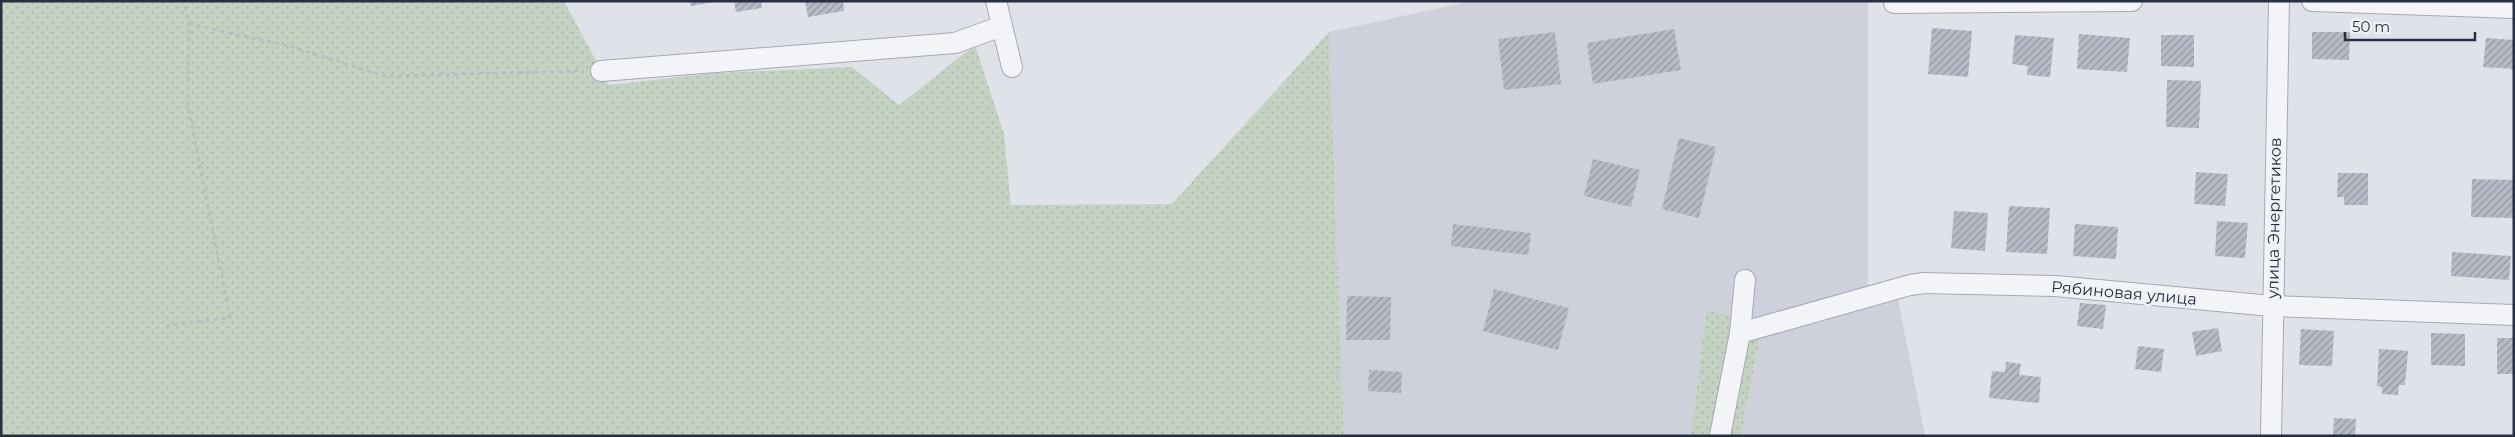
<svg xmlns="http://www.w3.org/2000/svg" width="2515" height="437" font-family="Montserrat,sans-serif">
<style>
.built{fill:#ced1db}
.green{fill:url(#green-dots)}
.building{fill:url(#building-hatch)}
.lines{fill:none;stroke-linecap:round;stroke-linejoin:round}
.minor-casing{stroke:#a5a9b3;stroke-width:22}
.path{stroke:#babdc4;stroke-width:3;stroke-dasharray:4 4;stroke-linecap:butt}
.minor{stroke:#f3f4f7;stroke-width:20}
.labels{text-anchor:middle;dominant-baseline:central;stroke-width:5;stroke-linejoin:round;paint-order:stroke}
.street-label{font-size:16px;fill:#282f40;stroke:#eff2f6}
</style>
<defs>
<pattern id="green-dots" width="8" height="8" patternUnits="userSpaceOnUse" patternTransform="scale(1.25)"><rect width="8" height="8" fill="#c4d3c1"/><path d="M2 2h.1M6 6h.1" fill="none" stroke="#a8b5a7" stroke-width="1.8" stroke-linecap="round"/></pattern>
<pattern id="building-hatch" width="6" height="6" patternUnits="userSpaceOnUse" patternTransform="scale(1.25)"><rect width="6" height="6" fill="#b7bbc6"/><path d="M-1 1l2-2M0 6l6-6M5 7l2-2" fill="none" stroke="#9598a2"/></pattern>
</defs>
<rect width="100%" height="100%" fill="#e0e2e9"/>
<polygon class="built" points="1472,1 1868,1 1868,284 1898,300 1925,436 1741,436 1763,323 1706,310 1691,436 1344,436 1329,32"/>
<g class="green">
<polygon points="1,1 564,1 609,85 715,73 852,67 899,105 975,45 1004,134 1011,205 1172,204 1329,32 1344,436 1,436"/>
<polygon points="1706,310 1763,322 1741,436 1691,436"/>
</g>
<g class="building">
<polygon points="690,1 714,1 714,2 691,6"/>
<polygon points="734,1 761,1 762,8 736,12"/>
<polygon points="805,1 843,1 844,11 808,17"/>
<polygon points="1932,28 1972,31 1968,77 1928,74"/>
<polygon points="1674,29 1681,70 1593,84 1587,43"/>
<polygon points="1555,32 1561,84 1504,90 1498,39"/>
<polygon points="2312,32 2350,32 2349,60 2312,59"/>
<polygon points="2079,34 2130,38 2127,72 2077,69"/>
<polygon points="2015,35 2054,38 2050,77 2027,75 2028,66 2012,64"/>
<polygon points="2161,35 2194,35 2194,67 2161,66"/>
<polygon points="2486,38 2514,40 2514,69 2483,67"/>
<polygon points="2167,80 2201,81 2199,128 2166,127"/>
<polygon points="1679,138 1716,147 1699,218 1662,209"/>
<polygon points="1593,159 1640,170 1631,207 1584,196"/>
<polygon points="2196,172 2228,174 2225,206 2194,204"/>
<polygon points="2338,173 2368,173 2368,205 2344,205 2344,197 2337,197"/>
<polygon points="2472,179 2514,180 2514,218 2471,217"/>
<polygon points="2009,206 2050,208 2047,254 2006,252"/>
<polygon points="1954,211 1988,213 1985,251 1951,248"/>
<polygon points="2217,221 2248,223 2245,258 2215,256"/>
<polygon points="1453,224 1531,233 1528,255 1451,246"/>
<polygon points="2075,224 2118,227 2116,259 2073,256"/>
<polygon points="2452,252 2511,256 2509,280 2451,276"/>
<polygon points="1494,289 1569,308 1558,350 1483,331"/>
<polygon points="1347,296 1391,297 1390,340 1346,340"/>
<polygon points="2080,303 2106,305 2103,329 2077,326"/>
<polygon points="2218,328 2222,351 2196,356 2192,332"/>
<polygon points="2301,329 2334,331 2332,366 2299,365"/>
<polygon points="2431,333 2465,334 2465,366 2431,365"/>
<rect x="2497" y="338" width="17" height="36"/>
<polygon points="2138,346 2164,349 2161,372 2135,369"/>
<polygon points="2379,349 2408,351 2405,385 2399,385 2398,395 2382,394 2382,387 2377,386"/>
<polygon points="2006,362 2021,364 2019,375 2041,377 2039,403 1989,398 1992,371 2005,372"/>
<polygon points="1369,370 1402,372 1401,393 1368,391"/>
<polygon points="2334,418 2356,419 2355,436 2333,436"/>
</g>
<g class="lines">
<g class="minor-casing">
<g id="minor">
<polyline points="996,1 1012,67"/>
<polyline points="2312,1 2514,8"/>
<polyline points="1894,3 2132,1"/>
<polyline points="601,71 955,43 1002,26"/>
<polyline points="1740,333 1910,285 1924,283 2055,286 2272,306 2514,315"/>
<polyline points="1720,436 1740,333 1745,280"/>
<polyline points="2271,436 2279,1"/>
</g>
</g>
<g class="path">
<polyline points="189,24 289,46 384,76 584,71"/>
<polyline points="166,326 230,317 188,106 189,24 184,1"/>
</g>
<use href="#minor" class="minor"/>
</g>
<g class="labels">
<g class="street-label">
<text transform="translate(2274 218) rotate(-89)">улица Энергетиков</text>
<text transform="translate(2124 293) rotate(5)">Рябиновая улица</text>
</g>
</g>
<rect width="2515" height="437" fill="none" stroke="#282f40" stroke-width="5"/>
<path d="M2345 32v8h130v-8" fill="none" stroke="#282f40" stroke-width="2.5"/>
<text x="2352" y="32" font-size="15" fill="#282f40" stroke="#eff2f6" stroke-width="4" paint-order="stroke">50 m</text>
</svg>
